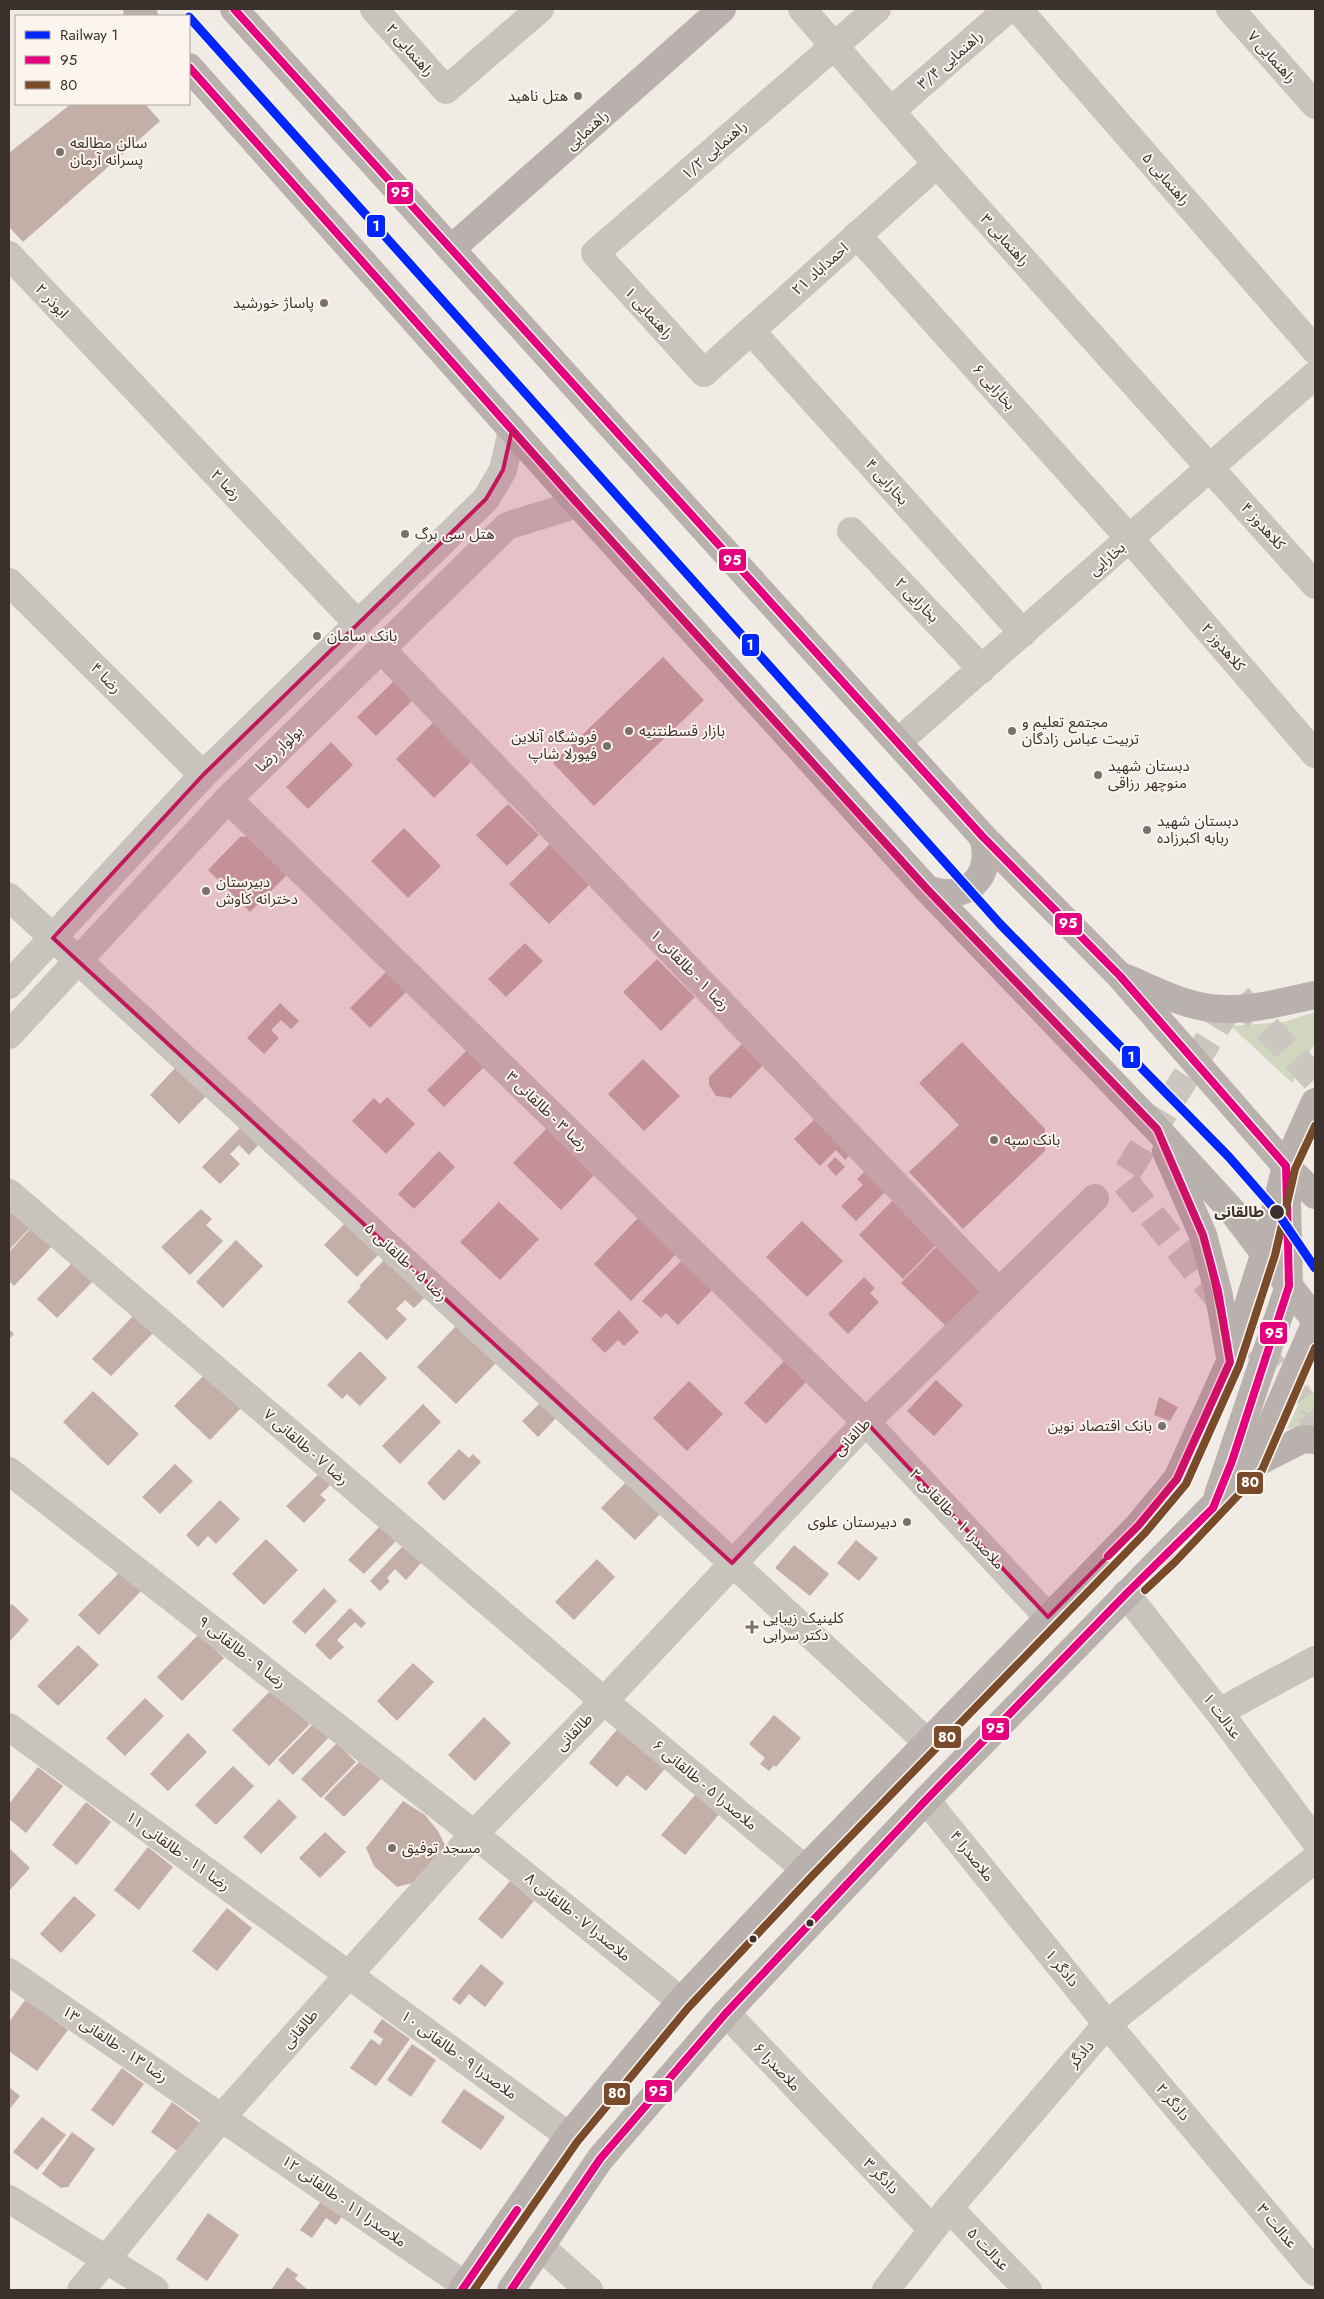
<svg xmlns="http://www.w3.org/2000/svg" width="1324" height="2299" font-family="Jost,'Noto Sans Arabic',sans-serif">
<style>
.green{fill:#d1d6bf}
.building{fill:#c3afa7}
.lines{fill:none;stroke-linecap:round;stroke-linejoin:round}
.minor-tunnel{stroke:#ccc6c0;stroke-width:28;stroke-dasharray:28 14;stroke-linecap:butt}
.minor{stroke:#c9c3be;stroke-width:28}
.major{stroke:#b8b1ad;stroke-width:28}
.bus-1-casing{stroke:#fbf5ee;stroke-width:11}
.bus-2-casing{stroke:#fbf5ee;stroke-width:11}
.bus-1{stroke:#e5007d;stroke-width:8}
.bus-2{stroke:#7a4b2a;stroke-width:8}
.rail-1-casing{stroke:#fbf5ee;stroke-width:12}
.rail-1{stroke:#0026ff;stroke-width:9}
.marked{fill:#c2185b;fill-opacity:0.2;stroke:#c2185b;stroke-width:4;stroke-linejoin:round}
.poi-dot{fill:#7a716c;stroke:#fbf5ee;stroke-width:2}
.stop-dot{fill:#3b302b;stroke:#fbf5ee;stroke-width:2}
.labels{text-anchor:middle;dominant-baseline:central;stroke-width:4;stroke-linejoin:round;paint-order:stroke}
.street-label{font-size:15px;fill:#3b302b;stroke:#fbf5ee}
.poi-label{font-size:15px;fill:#3b302b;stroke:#fbf5ee;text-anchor:start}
.stop-label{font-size:15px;font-weight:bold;fill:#3b302b;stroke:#fbf5ee;text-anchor:end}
.line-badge{stroke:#fbf5ee;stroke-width:2}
.badge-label{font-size:14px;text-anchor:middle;font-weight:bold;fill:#fff}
</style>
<rect width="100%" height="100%" fill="#f0ebe5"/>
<g class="green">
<polygon points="1315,1012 1315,1043 1292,1083 1231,1026 1284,1022"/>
<polygon points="1308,1384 1315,1396 1315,1424 1287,1429"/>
</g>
<g class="building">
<polygon points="71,104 145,104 160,121 23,242 9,227 9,153"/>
<polygon points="663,657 704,700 594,806 553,763"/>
<polygon points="397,678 416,697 376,736 357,717"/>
<polygon points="438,718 476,757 434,798 396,759"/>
<polygon points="331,742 353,765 308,809 286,787"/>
<polygon points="508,804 539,835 507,866 476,835"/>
<polygon points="404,828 441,866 408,898 371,861"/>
<polygon points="250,836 290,872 250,912 208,870 240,837"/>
<polygon points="553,841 592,882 549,924 509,884"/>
<polygon points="525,943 543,961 506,997 488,979"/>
<polygon points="657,959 695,997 661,1031 623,992"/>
<polygon points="386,972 406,992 370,1028 350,1008"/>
<polygon points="280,1003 299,1021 291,1029 281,1020 271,1030 279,1038 264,1054 247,1038"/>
<polygon points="746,1040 767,1061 731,1098 716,1096 709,1085 709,1077"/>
<polygon points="962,1042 1045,1129 1045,1151 963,1229 909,1172 959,1125 919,1083"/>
<polygon points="470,1047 488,1063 444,1107 427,1090"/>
<polygon points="643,1059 680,1096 644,1131 608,1094"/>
<polygon points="176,1067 206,1096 179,1124 150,1095"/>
<polygon points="387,1097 415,1124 386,1154 352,1121 374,1098 380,1104"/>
<polygon points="818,1116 853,1152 845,1160 836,1150 820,1166 794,1139"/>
<polygon points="243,1125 261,1142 249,1155 239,1145 230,1154 240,1164 220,1184 202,1167"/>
<polygon points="548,1127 596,1173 561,1210 513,1163"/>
<polygon points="439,1151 455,1167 414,1209 398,1194"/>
<polygon points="835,1157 845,1167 836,1176 827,1166"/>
<polygon points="866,1170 886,1191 856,1221 841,1206 863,1185 857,1179"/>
<polygon points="894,1199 938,1243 903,1279 859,1235"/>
<polygon points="499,1202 539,1239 500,1280 460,1242"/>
<polygon points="11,1209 30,1228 9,1250 9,1211"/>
<polygon points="201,1209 212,1219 206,1225 223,1241 190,1275 161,1247"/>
<polygon points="639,1217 677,1253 631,1301 594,1264"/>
<polygon points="802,1221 843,1261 807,1297 766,1257"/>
<polygon points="346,1222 379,1254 357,1277 324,1245"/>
<polygon points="33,1226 53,1245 14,1286 9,1281 9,1252"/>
<polygon points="236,1240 263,1266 223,1308 196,1282"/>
<polygon points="941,1242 989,1289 949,1329 901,1283"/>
<polygon points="386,1258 427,1295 414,1308 405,1300 396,1309 407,1319 387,1340 347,1302 361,1287 359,1286"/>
<polygon points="681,1261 712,1290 678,1325 666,1313 661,1318 642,1301"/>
<polygon points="73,1262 93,1281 57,1318 37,1299"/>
<polygon points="864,1277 875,1288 870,1293 879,1302 848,1334 828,1314"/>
<polygon points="619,1310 639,1332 624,1346 618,1340 605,1353 591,1339"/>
<polygon points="134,1315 153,1333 111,1376 92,1359"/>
<polygon points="457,1325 496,1363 456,1404 417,1367"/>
<polygon points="9,1329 14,1334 9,1339"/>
<polygon points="360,1351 387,1378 360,1406 347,1394 342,1399 327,1385"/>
<polygon points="785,1360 807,1381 766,1424 744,1403"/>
<polygon points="205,1374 241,1408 210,1440 174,1406"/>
<polygon points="936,1380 963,1405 934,1436 907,1411"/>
<polygon points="689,1381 723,1414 687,1451 653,1418"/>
<polygon points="93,1391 139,1434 108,1466 63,1422"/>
<polygon points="1159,1397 1178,1407 1170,1421 1154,1415"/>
<polygon points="542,1401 558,1416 538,1437 522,1421"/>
<polygon points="423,1404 441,1422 400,1464 382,1446"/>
<polygon points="459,1449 469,1458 473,1454 481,1462 444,1501 427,1483"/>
<polygon points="175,1464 193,1481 160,1514 142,1497"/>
<polygon points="320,1473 331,1484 320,1495 326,1500 304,1523 286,1506"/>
<polygon points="628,1480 662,1512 635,1540 601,1508"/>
<polygon points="220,1500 240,1519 216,1544 208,1536 198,1547 186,1535"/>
<polygon points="380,1526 396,1541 364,1574 348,1560"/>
<polygon points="266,1539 298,1570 264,1605 232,1574"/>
<polygon points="856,1540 878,1558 859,1581 837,1563"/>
<polygon points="404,1545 422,1562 406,1580 395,1569 387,1578 390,1581 380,1591 370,1581"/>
<polygon points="794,1545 829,1574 810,1596 775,1568"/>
<polygon points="597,1559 615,1577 574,1620 555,1602"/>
<polygon points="122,1570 142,1590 99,1635 78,1615"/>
<polygon points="324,1588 337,1601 305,1634 292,1622"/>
<polygon points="12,1604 29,1620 9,1642 9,1607"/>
<polygon points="350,1608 366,1623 361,1628 355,1622 337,1640 344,1647 330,1660 315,1645"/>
<polygon points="199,1634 224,1658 182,1701 157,1677"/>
<polygon points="78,1645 99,1665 58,1706 37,1686"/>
<polygon points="413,1663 434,1682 397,1721 377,1701"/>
<polygon points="273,1688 310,1724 269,1766 232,1730"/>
<polygon points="145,1698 164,1716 125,1756 106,1738"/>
<polygon points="774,1715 801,1738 776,1767 774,1765 769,1771 760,1764 765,1758 749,1744"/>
<polygon points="484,1717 511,1743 475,1781 448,1755"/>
<polygon points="314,1723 329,1737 293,1775 278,1760"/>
<polygon points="620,1726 668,1765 646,1791 627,1775 617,1787 589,1763"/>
<polygon points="188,1733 207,1752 168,1791 150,1774"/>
<polygon points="337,1743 356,1762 321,1798 301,1779"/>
<polygon points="361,1760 381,1779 344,1817 324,1798"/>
<polygon points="233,1766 254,1786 216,1825 195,1805"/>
<polygon points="38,1767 63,1786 26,1833 9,1819 9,1804"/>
<polygon points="696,1794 720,1813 685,1855 661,1835"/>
<polygon points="279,1799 297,1817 261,1854 243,1837"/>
<polygon points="403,1801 425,1815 438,1831 446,1847 416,1882 397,1887 374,1866 366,1848"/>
<polygon points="86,1802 111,1822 77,1865 52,1845"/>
<polygon points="325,1832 346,1852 320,1878 299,1858"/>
<polygon points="148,1847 173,1867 139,1910 114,1890"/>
<polygon points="9,1848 30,1868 9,1891"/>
<polygon points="510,1881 534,1901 502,1939 478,1919"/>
<polygon points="74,1896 96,1915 61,1953 40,1934"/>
<polygon points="227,1908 252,1928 217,1971 192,1951"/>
<polygon points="481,1964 504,1983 485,2007 469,1994 460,2005 452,1999"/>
<polygon points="26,1999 68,2030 37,2071 9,2051 9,2022"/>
<polygon points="382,2019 410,2039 376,2086 350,2068 371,2039 380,2045 383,2039 373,2032"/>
<polygon points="412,2044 436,2060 411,2097 387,2080"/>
<polygon points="122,2068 144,2084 113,2126 91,2110"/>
<polygon points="9,2087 20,2096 9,2110"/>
<polygon points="464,2089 505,2117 481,2150 441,2122"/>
<polygon points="172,2102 200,2123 180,2153 151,2132"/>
<polygon points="42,2117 66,2135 37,2170 13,2152"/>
<polygon points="72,2132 95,2149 68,2187 61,2188 42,2174"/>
<polygon points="322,2200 343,2215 336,2225 326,2218 312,2238 300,2230"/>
<polygon points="208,2213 239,2235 207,2281 176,2259"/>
<polygon points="287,2267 298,2275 295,2279 308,2290 271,2290"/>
</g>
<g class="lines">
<polyline class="minor-tunnel" points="1315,1079 1236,995 1123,1179 1314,1418 1315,1415"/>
<g class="minor">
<polyline points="374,9 446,90 540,9"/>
<polyline points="802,9 937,164 1315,585"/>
<polyline points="877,9 595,253 704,373 937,164"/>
<polyline points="1018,9 1315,350"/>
<polyline points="1230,9 1315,105"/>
<polyline points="891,111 1008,9"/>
<polyline points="857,235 1130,539 1315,754"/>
<polyline points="9,255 357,623"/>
<polyline points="751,331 1023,633"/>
<polyline points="851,531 982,669"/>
<polyline points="9,582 203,775"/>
<polyline points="381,649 998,1291"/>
<polyline points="898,742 1315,375"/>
<polyline points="228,799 866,1422 1048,1617"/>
<polyline points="9,897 927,1742"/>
<polyline points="9,985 203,775 486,499 503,470 512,430"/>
<polyline points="9,1035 228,799 507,526 578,504"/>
<polyline points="9,1193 604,1701 805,1869"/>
<polyline points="9,1471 474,1834 681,2001"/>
<polyline points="1126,1594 1219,1712 1315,1841"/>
<polyline points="1219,1712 1315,1660"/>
<polyline points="9,1727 569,2136"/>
<polyline points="926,1800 1107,2024 1315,2272"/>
<polyline points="9,1972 465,2285"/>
<polyline points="726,2013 932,2229"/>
<polyline points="9,2199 155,2290"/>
<polyline points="949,2208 1028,2290"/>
<polyline points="540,2246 589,2290"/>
<polyline points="81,2290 222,2117 474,1834 604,1701 866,1422 1095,1198"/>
<polyline points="886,2290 949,2208 1107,2024 1315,1859"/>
</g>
<g class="major">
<polyline points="137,9 144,16"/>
<polyline points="234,9 983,837 1120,976 1286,1166 1315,1195"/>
<polyline points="189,67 578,504 927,889 1157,1129 1233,1212 1315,1320"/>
<polyline points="451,249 722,9"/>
<path d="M927,889C965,904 995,877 983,837"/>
<path d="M1126,978C1157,991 1190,1009 1224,1009C1255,1010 1286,1001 1315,995"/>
<polyline points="1166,1151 1203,1235 1218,1291 1230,1357"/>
<polyline points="1254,1464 1303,1439 1315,1440"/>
<polyline points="1218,1495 1289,1286 1287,1203"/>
<polyline points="462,2290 569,2136 681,2001 805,1869 1138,1526 1177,1479 1230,1362 1265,1252 1286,1166 1315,1102"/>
<polyline points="511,2290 600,2159 726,2013 926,1800 1254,1464 1315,1324"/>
</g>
<g class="bus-1-casing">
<g id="bus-1">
<polyline points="234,9 983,837 1120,976 1286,1166 1289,1286 1232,1461 1213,1508 1126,1594 926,1800 726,2013 600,2159 511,2290"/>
<polyline points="189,67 578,504 927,889 1157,1129 1203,1235 1218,1291 1230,1362 1177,1479 1138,1526 1108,1556"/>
<polyline points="462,2290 517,2210"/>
</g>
</g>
<g class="bus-2-casing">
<g id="bus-2">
<polyline points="1145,1590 1175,1562 1262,1470 1315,1348"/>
<polyline points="474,2290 577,2142 688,2008 812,1876 1145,1533 1186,1484 1239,1366 1275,1255 1295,1169 1315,1126"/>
</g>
</g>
<use href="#bus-1" class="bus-1"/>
<use href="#bus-2" class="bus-2"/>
<g class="rail-1-casing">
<polyline id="rail-1" points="189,17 1000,924 1229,1157 1277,1212 1315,1268"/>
</g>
<use href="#rail-1" class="rail-1"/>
</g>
<path class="marked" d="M512,430L927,889L1157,1129L1203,1235L1230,1362L1177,1479L1138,1526L1048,1617L866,1422L732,1563L53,938L203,775L486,499L503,470Z"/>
<g class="poi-dot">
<circle cx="578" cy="96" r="5"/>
<circle cx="60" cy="152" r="5"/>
<circle cx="324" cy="303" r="5"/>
<circle cx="405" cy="534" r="5"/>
<circle cx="317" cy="636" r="5"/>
<circle cx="629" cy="731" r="5"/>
<circle cx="1012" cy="731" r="5"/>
<circle cx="607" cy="746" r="5"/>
<circle cx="1098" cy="775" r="5"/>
<circle cx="1147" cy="830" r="5"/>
<circle cx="206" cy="891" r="5"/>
<circle cx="994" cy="1140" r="5"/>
<circle cx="1162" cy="1426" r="5"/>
<circle cx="907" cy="1522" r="5"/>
<path d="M749.5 1619.5h5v5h5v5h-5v5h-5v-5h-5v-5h5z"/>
<circle cx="392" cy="1848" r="5"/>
</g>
<g class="stop-dot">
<circle cx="1277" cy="1212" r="8"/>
<circle cx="810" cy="1923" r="4.5"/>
<circle cx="753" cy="1939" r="4.5"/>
</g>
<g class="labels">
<g class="street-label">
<text transform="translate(410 50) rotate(49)">راهنمایی ۲</text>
<text transform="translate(1272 57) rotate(48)">راهنمایی ۷</text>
<text transform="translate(950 60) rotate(-41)">راهنمایی ۳/۴</text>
<text transform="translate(587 130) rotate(-42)">راهنمایی</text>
<text transform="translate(714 150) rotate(-41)">راهنمایی ۱/۲</text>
<text transform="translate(1166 179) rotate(49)">راهنمایی ۵</text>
<text transform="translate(1005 240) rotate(48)">راهنمایی ۳</text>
<text transform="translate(820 269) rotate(-42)">احمداباد ۲۱</text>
<text transform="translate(52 301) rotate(47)">ابوذر ۲</text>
<text transform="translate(649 313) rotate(48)">راهنمایی ۱</text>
<text transform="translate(994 387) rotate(48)">بخارایی ۶</text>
<text transform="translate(887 482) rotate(48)">بخارایی ۴</text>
<text transform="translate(226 485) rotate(46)">رضا ۲</text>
<text transform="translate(1263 526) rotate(48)">کلاهدوز ۴</text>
<text transform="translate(1107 559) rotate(-41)">بخارایی</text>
<text transform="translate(917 600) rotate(46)">بخارایی ۲</text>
<text transform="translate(1223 647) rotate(49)">کلاهدوز ۲</text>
<text transform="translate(106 678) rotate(45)">رضا ۴</text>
<text transform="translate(279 749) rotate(-44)">بولوار رضا</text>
<text transform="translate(690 970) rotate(46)">رضا ۱ - طالقانی ۱</text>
<text transform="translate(547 1111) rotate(44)">رضا ۳ - طالقانی ۳</text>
<text transform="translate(406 1262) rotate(43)">رضا ۵ - طالقانی ۵</text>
<text transform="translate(852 1437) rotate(-46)">طالقانی</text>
<text transform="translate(306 1447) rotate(41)">رضا ۷ - طالقانی ۷</text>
<text transform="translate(957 1519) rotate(47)">ملاصدرا ۱ - طالقانی ۲</text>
<text transform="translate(242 1652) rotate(38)">رضا ۹ - طالقانی ۹</text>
<text transform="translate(1222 1716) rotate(53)">عدالت ۱</text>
<text transform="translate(574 1732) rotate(-46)">طالقانی</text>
<text transform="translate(705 1785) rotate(40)">ملاصدرا ۵ - طالقانی ۶</text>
<text transform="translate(178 1851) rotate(36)">رضا ۱۱ - طالقانی ۱۱</text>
<text transform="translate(972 1856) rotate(51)">ملاصدرا ۴</text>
<text transform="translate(578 1917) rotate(39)">ملاصدرا ۷ - طالقانی ۸</text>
<text transform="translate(1062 1968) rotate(51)">دادگر ۱</text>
<text transform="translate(300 2029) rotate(-49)">طالقانی</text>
<text transform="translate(115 2044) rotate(34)">رضا ۱۳ - طالقانی ۱۳</text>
<text transform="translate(1081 2054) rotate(-49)">دادگر</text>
<text transform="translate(459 2055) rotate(36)">ملاصدرا ۹ - طالقانی ۱۰</text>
<text transform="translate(777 2067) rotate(46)">ملاصدرا ۶</text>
<text transform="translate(1173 2102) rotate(50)">دادگر ۲</text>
<text transform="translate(881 2176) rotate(46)">دادگر ۳</text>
<text transform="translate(344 2201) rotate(35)">ملاصدرا ۱۱ - طالقانی ۱۲</text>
<text transform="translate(1277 2226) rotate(50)">عدالت ۳</text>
<text transform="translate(988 2249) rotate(46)">عدالت ۵</text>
</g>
<g class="poi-label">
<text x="568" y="96" text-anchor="end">هتل ناهید</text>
<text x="70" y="143">سالن مطالعه<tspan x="70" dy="17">پسرانه آرمان</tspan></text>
<text x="314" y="303" text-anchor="end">پاساژ خورشید</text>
<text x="415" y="534">هتل سی برگ</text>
<text x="327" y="636">بانک سامان</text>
<text x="1022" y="722">مجتمع تعلیم و<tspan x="1022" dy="17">تربیت عباس زادگان</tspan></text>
<text x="639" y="731">بازار قسطنتنیه</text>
<text x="597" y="737" text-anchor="end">فروشگاه آنلاین<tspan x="597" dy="17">فیورلا شاپ</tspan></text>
<text x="1108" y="766">دبستان شهید<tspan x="1108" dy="17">منوچهر رزاقی</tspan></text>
<text x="1157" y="821">دبستان شهید<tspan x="1157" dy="17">ربابه اکبرزاده</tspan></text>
<text x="216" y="882">دبیرستان<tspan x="216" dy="17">دخترانه کاوش</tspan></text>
<text x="1004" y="1140">بانک سپه</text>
<text x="1152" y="1426" text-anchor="end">بانک اقتصاد نوین</text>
<text x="897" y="1522" text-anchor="end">دبیرستان علوی</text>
<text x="763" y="1618">کلینیک زیبایی<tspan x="763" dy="17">دکتر سرابی</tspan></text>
<text x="402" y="1848">مسجد توفیق</text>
</g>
<g class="stop-label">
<text x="1264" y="1212">طالقانی</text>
</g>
</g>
<g class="line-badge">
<rect x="386" y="181" width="28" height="24" rx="5" fill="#e5007d"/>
<rect x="366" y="214" width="20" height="24" rx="5" fill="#0026ff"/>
<rect x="718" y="548" width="29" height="24" rx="5" fill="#e5007d"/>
<rect x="741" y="633" width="19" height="24" rx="5" fill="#0026ff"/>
<rect x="1054" y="912" width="29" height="24" rx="5" fill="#e5007d"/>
<rect x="1121" y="1045" width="20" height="24" rx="5" fill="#0026ff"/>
<rect x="1259" y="1321" width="29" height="24" rx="5" fill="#e5007d"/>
<rect x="1236" y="1471" width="28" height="24" rx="5" fill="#7a4b2a"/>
<rect x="981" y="1717" width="29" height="24" rx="5" fill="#e5007d"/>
<rect x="933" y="1725" width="29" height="24" rx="5" fill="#7a4b2a"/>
<rect x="644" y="2079" width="29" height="24" rx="5" fill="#e5007d"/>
<rect x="603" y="2082" width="28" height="24" rx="5" fill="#7a4b2a"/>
</g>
<g class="badge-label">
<text x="400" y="197">95</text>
<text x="376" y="231">1</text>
<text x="732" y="565">95</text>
<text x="750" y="650">1</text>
<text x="1068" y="928">95</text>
<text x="1131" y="1062">1</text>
<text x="1274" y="1338">95</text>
<text x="1250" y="1487">80</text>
<text x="995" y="1733">95</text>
<text x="947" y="1742">80</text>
<text x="658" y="2096">95</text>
<text x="617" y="2098">80</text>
</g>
<rect width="1324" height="2299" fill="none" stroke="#3b302b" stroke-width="20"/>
<rect x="15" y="15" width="175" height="90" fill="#fbf5ee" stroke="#aea6a0"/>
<rect x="25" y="31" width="25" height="8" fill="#0026ff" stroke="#aea6a0"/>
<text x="60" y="40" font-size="15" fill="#3b302b">Railway 1</text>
<rect x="25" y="56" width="25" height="8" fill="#e5007d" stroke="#aea6a0"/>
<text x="60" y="65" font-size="15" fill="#3b302b">95</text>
<rect x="25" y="81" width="25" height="8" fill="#7a4b2a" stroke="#aea6a0"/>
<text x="60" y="90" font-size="15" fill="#3b302b">80</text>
</svg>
